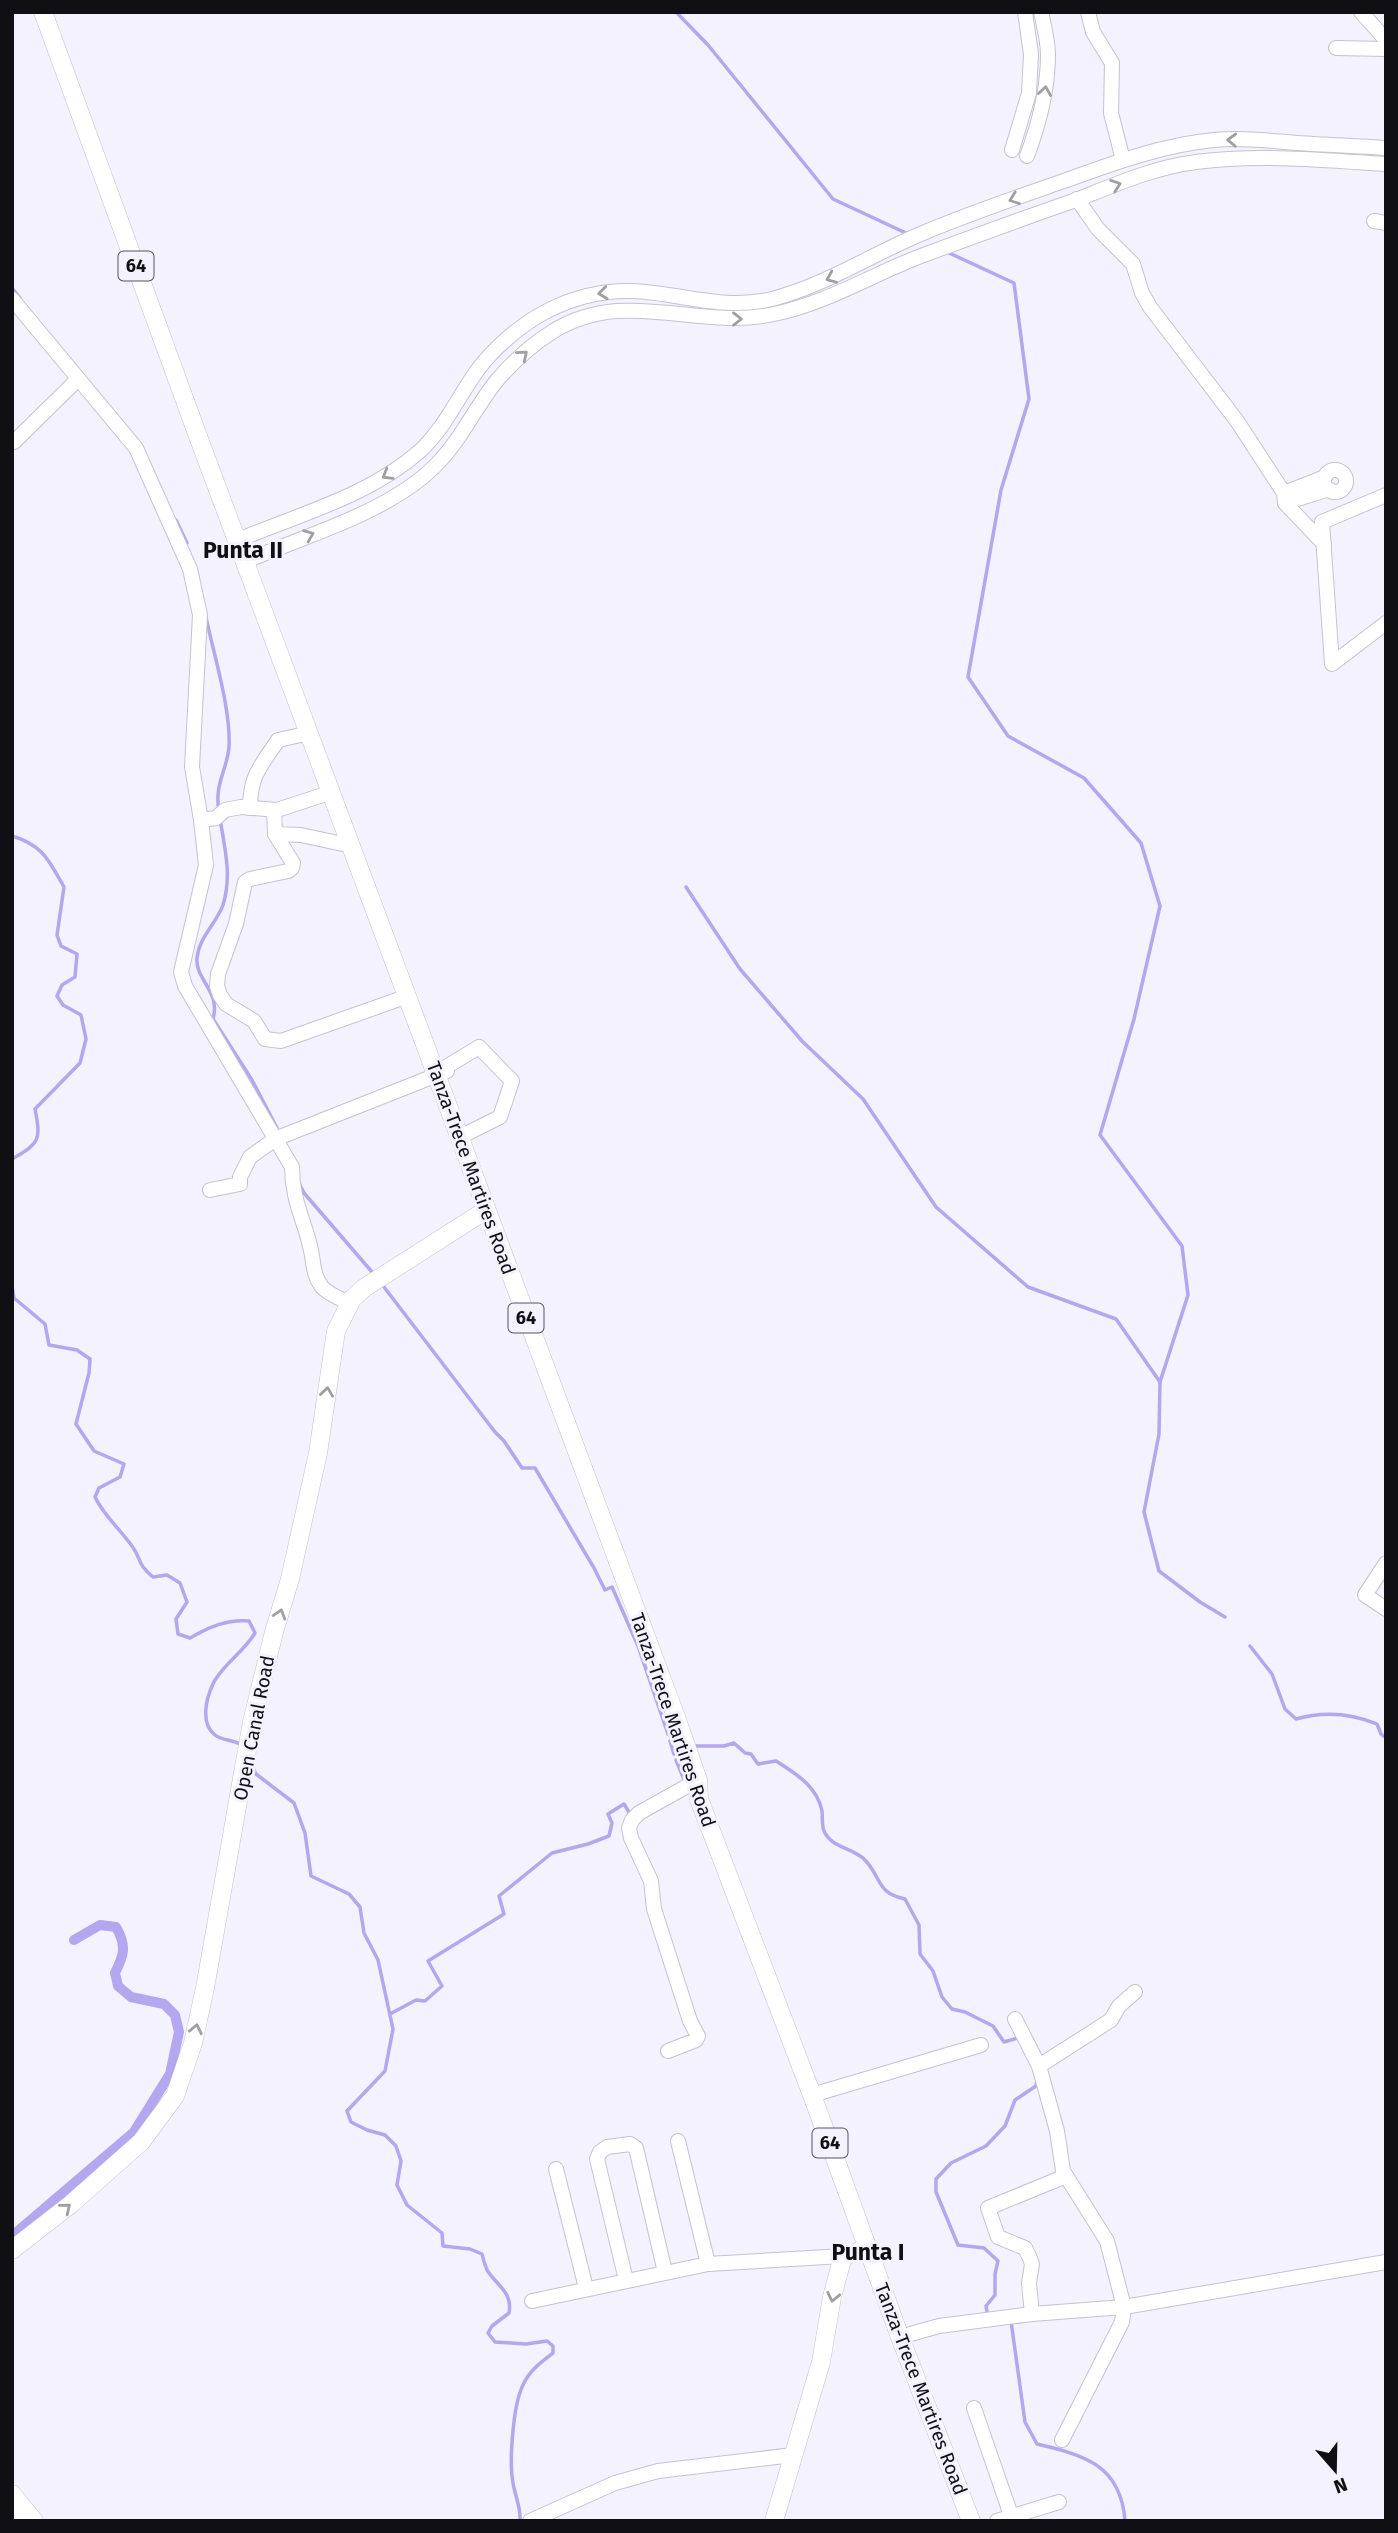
<svg xmlns="http://www.w3.org/2000/svg" width="1398" height="2533" font-family="'Fira Sans',sans-serif">
<style>
.lines{fill:none;stroke-linecap:round;stroke-linejoin:round}
.stream{stroke:#b4a6ef;stroke-width:3.5}
.canal{stroke:#b4a6ef;stroke-width:10}
.minor-casing{stroke:#c4c3ce;stroke-width:16}
.major-casing{stroke:#c4c3ce;stroke-width:19}
.minor{stroke:#fff;stroke-width:14}
.major{stroke:#fff;stroke-width:18}
.oneway{stroke:#9f9fa1}
.labels{text-anchor:middle;dominant-baseline:central;stroke-width:6;stroke-linejoin:round;paint-order:stroke}
.shield{fill:#f4f2fe;stroke:#54535a;stroke-width:2}
.shield-label{font-size:18px;font-weight:bold;fill:#100f13}
.street-label{font-size:19px;fill:#100f13;stroke:#f4f2fe}
.quarter-label{font-size:23px;font-weight:bold;fill:#100f13;stroke:#f4f2fe}
</style>
<rect width="100%" height="100%" fill="#f4f2fe"/>
<g class="lines">
<g class="stream">
<polyline points="676,12 708,45 833,199 908,234"/>
<polyline points="947,252 1014,283 1029,399 1001,490 968,677 1008,736 1084,778 1141,843 1160,906 1134,1019 1100,1135 1182,1246 1188,1295 1160,1382 1159,1434 1144,1512 1159,1571 1200,1602 1225,1617"/>
<polyline points="12,288 20,298"/>
<polyline points="176,520 187,543"/>
<path d="M206,617C214,656 231,709 229,747C227,771 214,783 219,812"/>
<path d="M220,819C225,849 232,876 223,905C216,924 199,937 197,958C195,980 221,991 213,1019L252,1080L277,1128"/>
<path d="M12,836C43,845 49,861 64,887L57,935L61,946L77,954L75,977L62,985L57,996L63,1005L81,1015L86,1039L80,1063L35,1109C41,1140 40,1143 12,1159"/>
<polyline points="686,887 740,969 802,1041 863,1099 936,1207 1028,1287 1116,1319 1160,1382"/>
<polyline points="298,1181 304,1193 372,1272"/>
<path d="M12,1286L14,1298L45,1324L49,1345L77,1350L90,1359L89,1373L76,1424L94,1451L124,1464L120,1477L99,1488L95,1497C104,1516 120,1529 132,1546C142,1560 137,1564 153,1577L167,1575L180,1583L187,1602L176,1619L178,1634L190,1638C209,1627 227,1619 249,1621L255,1633C244,1652 221,1666 213,1684C206,1699 200,1723 215,1735C221,1740 233,1740 240,1744"/>
<polyline points="384,1287 495,1432 504,1441 522,1468 535,1468 594,1568 605,1590 612,1587 638,1646 668,1734"/>
<path d="M1250,1646L1272,1674L1285,1709L1296,1719C1324,1711 1350,1713 1377,1724L1381,1734L1386,1738"/>
<polyline points="668,1731 672,1740 679,1745"/>
<polyline points="670,1741 674,1754"/>
<path d="M694,1746H724L734,1743L745,1753L751,1754L758,1764L776,1761C796,1774 817,1786 822,1811C823,1819 821,1826 825,1833C833,1848 853,1848 865,1860C882,1878 876,1893 905,1899L919,1925L920,1954L933,1971L942,1997L952,2009L965,2012L993,2026L1004,2042L1018,2038L1021,2041"/>
<polyline points="676,1760 685,1782 683,1783"/>
<path d="M253,1768L256,1774L294,1803L305,1833L311,1876L349,1894L360,1907L364,1933L378,1960L393,2029L385,2071L347,2111L351,2122L367,2130L385,2135L396,2146L401,2161L397,2185L407,2205L442,2233L443,2246L470,2249L482,2254C483,2259 485,2265 487,2270C497,2286 513,2292 509,2313L492,2326L488,2333L495,2342L526,2344L547,2341L553,2346V2353C540,2363 529,2371 523,2385C513,2405 509,2461 513,2483C515,2496 521,2507 520,2521"/>
<polyline points="390,2014 416,2000 425,2001 442,1986 428,1961 504,1914 499,1896 552,1853 588,1844 609,1836 612,1823 608,1814 624,1804 630,1814 632,1813"/>
<polyline points="988,2317 986,2306 995,2295 995,2274 998,2261 984,2248 958,2245 936,2192 936,2179 951,2163 986,2146 1005,2126 1015,2100 1036,2086 1037,2079"/>
<path d="M1011,2321L1025,2422L1037,2444C1084,2455 1121,2465 1125,2521"/>
</g>
<path class="canal" d="M12,2236L134,2132L170,2074L179,2032L175,2015L164,2004L131,1997L118,1986L115,1973C124,1955 127,1946 116,1927L100,1925L74,1940"/>
<g class="minor-casing">
<g id="minor">
<polyline points="1088,12 1093,32 1112,63 1111,113 1123,160"/>
<polyline points="1361,12 1386,40"/>
<polyline points="1336,48 1386,49"/>
<polyline points="1012,150 1029,93 1031,54 1025,12"/>
<path d="M1027,156C1039,124 1048,90 1048,55C1048,41 1044,26 1041,12"/>
<polyline points="1077,199 1098,229 1133,264 1142,293 1150,307 1237,421 1284,493 1285,503 1324,544"/>
<polyline points="1374,221 1386,223"/>
<polyline points="12,299 136,448 190,569 200,615 192,767 201,820"/>
<polyline points="14,442 78,379"/>
<circle cx="1335" cy="481" r="11"/>
<polyline points="1284,493 1325,477"/>
<polyline points="1386,495 1322,522 1332,664 1386,623"/>
<polyline points="1285,503 1329,489"/>
<path d="M238,540C300,514 369,496 420,451C445,428 459,395 479,368C496,346 522,324 547,311C574,297 602,290 633,291C680,293 724,311 772,299C826,285 872,254 923,233C968,214 1015,198 1061,182C1111,164 1161,145 1214,140C1241,137 1270,141 1297,143C1326,145 1356,146 1386,148"/>
<path d="M246,561C307,535 390,512 436,465C462,439 476,405 499,378C514,361 533,344 552,332C625,286 697,331 774,314C827,303 871,275 921,256C972,237 1024,218 1076,200C1114,185 1155,167 1196,162C1259,154 1323,160 1386,164"/>
<path d="M332,792L277,810L241,807L225,810L216,818L201,820L206,865L181,972L185,986L292,1167C292,1199 303,1217 310,1246C314,1261 312,1274 322,1287C329,1295 341,1299 350,1303"/>
<path d="M250,808C250,775 261,766 278,740L310,733"/>
<polyline points="274,810 275,834 301,835 352,846"/>
<polyline points="275,834 293,863 292,868 288,871 250,879 245,882 236,924 218,974 217,986 220,995 226,1004 254,1021 265,1039 281,1041 408,996"/>
<polyline points="210,1190 240,1184 240,1177 250,1157 275,1139 447,1071 446,1067 479,1047 512,1081 500,1117 460,1137"/>
<polyline points="1386,1563 1365,1595 1386,1609"/>
<polyline points="1015,2019 1039,2066 1057,2131 1063,2171 1107,2241 1124,2307 1122,2322 1062,2440"/>
<polyline points="668,2051 696,2040 698,2036 690,2021 654,1909 651,1881 631,1838 629,1828 632,1820 639,1813 698,1780"/>
<polyline points="1039,2066 1111,2020 1119,2006 1135,1992"/>
<polyline points="812,2095 981,2045"/>
<polyline points="678,2141 708,2264"/>
<polyline points="556,2169 586,2288"/>
<polyline points="626,2280 597,2159 600,2152 607,2147 630,2144 636,2148 665,2272"/>
<polyline points="532,2301 708,2264 843,2256"/>
<polyline points="1032,2314 1029,2283 1032,2264 1029,2256 1025,2248 998,2237 988,2208 1066,2176"/>
<polyline points="900,2337 939,2326 1032,2314 1124,2307 1386,2262"/>
<polyline points="974,2408 1013,2521"/>
<polyline points="530,2521 615,2483 658,2471 793,2455"/>
<polyline points="997,2521 1059,2502"/>
</g>
</g>
<g class="major-casing">
<g id="major">
<polyline points="43,12 199,439 676,1717 698,1780 699,1799 812,2095 900,2337 971,2521"/>
<polyline points="12,2250 71,2204 141,2142 175,2096 193,2043 205,1988 252,1722 274,1632 290,1579 318,1453 336,1331 352,1299 364,1288 486,1210"/>
<polyline points="12,2494 34,2521"/>
<polyline points="12,2518 14,2521"/>
<polyline points="774,2521 821,2362 832,2297 843,2256 868,2249"/>
</g>
</g>
<use href="#minor" class="minor"/>
<use href="#major" class="major"/>
</g>
<defs><path id="oneway-chevron" d="M-2-3.5L2.5 0L-2 3.5" fill="none" stroke-width="1.6" stroke-linecap="round" stroke-linejoin="round" transform="scale(1.75)"/></defs>
<g class="oneway">
<use href="#oneway-chevron" transform="translate(1045 91) rotate(-81)"/>
<use href="#oneway-chevron" transform="translate(1232 140) rotate(-178)"/>
<use href="#oneway-chevron" transform="translate(1116 185) rotate(-20)"/>
<use href="#oneway-chevron" transform="translate(1014 199) rotate(160)"/>
<use href="#oneway-chevron" transform="translate(831 278) rotate(157)"/>
<use href="#oneway-chevron" transform="translate(603 293) rotate(174)"/>
<use href="#oneway-chevron" transform="translate(737 319)"/>
<use href="#oneway-chevron" transform="translate(523 355) rotate(-40)"/>
<use href="#oneway-chevron" transform="translate(387 475) rotate(149)"/>
<use href="#oneway-chevron" transform="translate(309 535) rotate(-22)"/>
<use href="#oneway-chevron" transform="translate(327 1392) rotate(-82)"/>
<use href="#oneway-chevron" transform="translate(280 1614) rotate(-73)"/>
<use href="#oneway-chevron" transform="translate(196 2029) rotate(-78)"/>
<use href="#oneway-chevron" transform="translate(66 2208) rotate(-39)"/>
<use href="#oneway-chevron" transform="translate(833 2297) rotate(102)"/>
</g>
<g class="labels">
<g class="shield">
<rect x="118.5" y="251.5" width="35" height="29" rx="5"/>
<rect x="508.5" y="1303.5" width="35" height="29" rx="5"/>
<rect x="812.5" y="2128.5" width="35" height="29" rx="5"/>
</g>
<g class="shield-label">
<text x="136" y="266">64</text>
<text x="526" y="1318">64</text>
<text x="830" y="2143">64</text>
</g>
<g class="street-label">
<text transform="translate(471 1168) rotate(70)">Tanza-Trece Martires Road</text>
<text transform="translate(673 1720) rotate(71)">Tanza-Trece Martires Road</text>
<text transform="translate(254 1728) rotate(-79)">Open Canal Road</text>
<text transform="translate(921 2389) rotate(69)">Tanza-Trece Martires Road</text>
</g>
<g class="quarter-label">
<text x="243" y="550">Punta II</text>
<text x="868" y="2252">Punta I</text>
</g>
</g>
<rect width="1398" height="2533" fill="none" stroke="#100f13" stroke-width="28"/>
<g transform="translate(1335 2470) rotate(160)" stroke="#f4f2fe" stroke-width="5" paint-order="stroke">
<path d="M0-5L12 26L0 18L-12 26Z" fill="#100f13"/>
<text y="-10" font-size="19" font-weight="bold" text-anchor="middle" fill="#100f13">N</text>
</g>
</svg>
